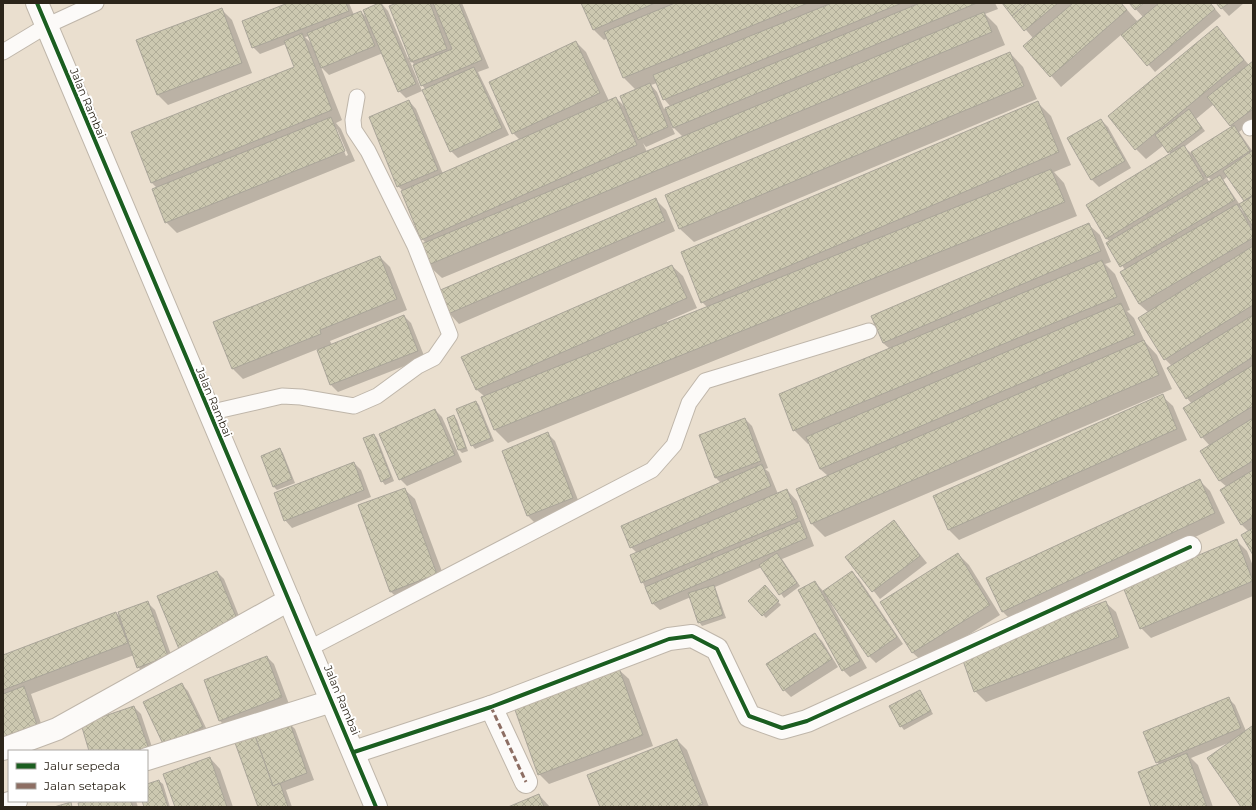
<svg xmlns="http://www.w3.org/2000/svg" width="1256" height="810" font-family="Montserrat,sans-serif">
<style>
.shadow{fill:#0003;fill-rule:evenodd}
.building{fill:url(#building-cross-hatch);stroke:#aaa599}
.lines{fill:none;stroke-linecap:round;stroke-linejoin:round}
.lane-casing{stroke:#bfb6aa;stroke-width:17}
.street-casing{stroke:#bfb6aa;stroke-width:24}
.lane{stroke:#fcfaf8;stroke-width:15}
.street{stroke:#fcfaf8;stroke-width:22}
.quiet{stroke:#8d6e63;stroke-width:3;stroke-dasharray:6 3;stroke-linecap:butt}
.cycleway-casing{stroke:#fff;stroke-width:6}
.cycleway{stroke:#1b5e20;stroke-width:4}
.labels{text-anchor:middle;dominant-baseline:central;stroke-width:4;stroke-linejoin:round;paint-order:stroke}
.street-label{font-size:11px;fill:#2c251a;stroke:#fff}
</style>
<defs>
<pattern id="building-cross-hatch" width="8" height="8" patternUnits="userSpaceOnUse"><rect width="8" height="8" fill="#ccc8b0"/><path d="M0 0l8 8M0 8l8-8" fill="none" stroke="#afac97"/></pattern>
</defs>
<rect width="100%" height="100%" fill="#eadfcf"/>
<g class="shadow">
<path d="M291,3H349L354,15L361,12L369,20L381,3L388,11L408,58L410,57L400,3H462L489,68L478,72L509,135L458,158L451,151L426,90L422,85L415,65L409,59L422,91L406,98L399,91L383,53L329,75L321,67L342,120L336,123L341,129L355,161L177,233L166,222L157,188L151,182L296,68L286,44L260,54L253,47ZM309,36L313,45L305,37ZM335,129H337L348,155L346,156Z"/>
<path d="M582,3H995L998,9L985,14L997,26L1005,45L442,278L428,265L426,243L422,239L403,191L398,186L409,101L416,109L443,174L520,140L513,133L576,42L586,52L609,101L616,98L626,108L636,90L624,78L608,38L604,40L593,29ZM657,83L664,99L671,107L664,109L657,92L651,85ZM671,125L683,137L647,152L643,143L646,147L675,134Z"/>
<polygon points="1003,3 1121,3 1138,22 1144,18 1130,3 1210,3 1221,16 1155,72 1122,34 1061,87 1025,46 1033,38"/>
<polygon points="1217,3 1244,3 1229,16"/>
<polygon points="221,9 232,20 252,73 168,105 157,94"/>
<path d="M1217,28L1249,65L1253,62V121L1239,132L1253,152V553L1249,532L1241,524L1227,487L1220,481L1202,451L1210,446L1202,437L1192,404L1187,398L1172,366L1165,359L1139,318L1148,312L1139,304L1125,270L1108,243L1110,242L1106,238L1171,154L1164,145L1146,159L1136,149ZM1214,104L1232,127L1191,153L1184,147L1205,131L1196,119ZM1207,176L1211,180L1210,183L1206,177ZM1228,176L1246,202L1240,205L1223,180ZM1242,207L1245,214L1240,208Z"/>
<polygon points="1010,53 1023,67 1037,99 694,242 680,229 667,196"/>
<polygon points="1038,103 1051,116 1071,165 1054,172 1064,183 1077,216 508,443 495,430 482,397 484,396 477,390 672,266 683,276 697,308 667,321 667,323 707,307 702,302"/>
<polygon points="1101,120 1108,127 1131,168 1099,187 1092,180"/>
<polygon points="656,200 666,210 675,231 459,324 449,313"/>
<polygon points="1089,225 1100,235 1111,262 1105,264 1115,274 1130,310 1127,311 1134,318 1145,342 1157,355 1172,389 825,537 812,524 798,489 828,476 820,469 810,443 808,444 794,430 890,349 883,343 872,316"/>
<polygon points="380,257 390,267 407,310 330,341 332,345 404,316 411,323 425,358 338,392 331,385 318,349 243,379 233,369 214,322"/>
<polygon points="1162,396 1173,406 1187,440 959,540 949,530 934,496"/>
<polygon points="476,402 479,405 494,441 475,449 472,445"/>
<polygon points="435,410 442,417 462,462 407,486 400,479"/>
<polygon points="454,416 457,420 468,451 462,453 459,450 448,419"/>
<polygon points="745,419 752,426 768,468 765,469 769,472 778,494 787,490 797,501 814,546 782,559 800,586 784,598 762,567 715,587 726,618 702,626 699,622 691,597 660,610 652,603 631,556 637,553 631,547 721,483 716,478 700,436"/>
<polygon points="548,434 555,441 580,505 535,523 528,516 503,451"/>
<polygon points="374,435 377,438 394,481 385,485 382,481"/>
<polygon points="280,449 283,453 295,483 277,490 273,486"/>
<polygon points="354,463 361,470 371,497 292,528 285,520"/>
<polygon points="1199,480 1210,491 1225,523 1013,622 1002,611"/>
<polygon points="404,489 415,499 447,585 402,602 391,592 359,506"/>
<polygon points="894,522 927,563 880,599 847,557"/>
<polygon points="1236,540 1247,551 1253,566 1253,596 1151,638 1141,628"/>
<polygon points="958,554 969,565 1000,615 924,663 913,653 882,602"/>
<polygon points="217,572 224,579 245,631 187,655"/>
<polygon points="852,572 859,579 903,644 876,663 869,656 831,601 830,602 867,668 850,677 843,670 815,582 824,592"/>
<polygon points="768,590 781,605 766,618 750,601"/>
<polygon points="1105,602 1116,612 1129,648 986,702 975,691"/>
<polygon points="148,603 155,610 174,663 145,674 138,667 134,655 31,694 45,735 3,749 3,656 116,613 121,618"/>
<polygon points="815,634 822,641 838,667 791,697 784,690"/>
<polygon points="267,657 274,664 289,704 227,728 220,721 205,681"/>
<polygon points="618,669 629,679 653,746 549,784 539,774"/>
<polygon points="181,684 188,691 209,734 165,745"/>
<polygon points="920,691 933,714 904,730 901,726"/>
<polygon points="1228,698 1235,705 1246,731 1252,728 1253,729 1253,807 1243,807 1228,743 1191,758 1198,765 1213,807 1152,807 1160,765 1157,762"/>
<polygon points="134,707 141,714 157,762 147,751 91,751"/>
<polygon points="288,722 295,729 314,780 286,790 292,807 259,807"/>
<polygon points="677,740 687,750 709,807 601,807"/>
<polygon points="210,758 220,769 233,807 176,807"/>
<polygon points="159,781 163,784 170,807 145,807 143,801 147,801 147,785"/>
<polygon points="539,795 550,807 510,807"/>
<polygon points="89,801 136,801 138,807 81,807"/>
</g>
<g class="building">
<polygon points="288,3 346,3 349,11 252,48 242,21"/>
<polygon points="379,3 381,3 416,84 398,92 363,10"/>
<polygon points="397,3 430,3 447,49 411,62 389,6"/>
<polygon points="433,3 459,3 482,60 421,86 413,65 452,49"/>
<polygon points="581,3 655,3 593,30"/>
<polygon points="675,3 808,3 623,78 604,32"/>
<polygon points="832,3 902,3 663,100 653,75"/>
<polygon points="920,3 977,3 673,128 665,108"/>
<polygon points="1002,3 1027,3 1012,16"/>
<polygon points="1027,3 1058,3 1024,31 1012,16"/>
<polygon points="1073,3 1121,3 1127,10 1050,77 1023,46"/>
<polygon points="1129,3 1144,3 1135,10"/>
<polygon points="1159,3 1210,3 1215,9 1147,66 1121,35"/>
<polygon points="1216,3 1229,3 1221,9"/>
<polygon points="222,8 242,63 157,95 136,40"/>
<polygon points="361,11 375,46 321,68 307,33"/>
<polygon points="984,12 992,32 428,265 419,245"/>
<polygon points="1217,26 1244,60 1135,150 1108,116"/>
<polygon points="302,33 332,110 151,183 131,132 294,67 284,41"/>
<polygon points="576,41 600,93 512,134 489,82"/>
<polygon points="1010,52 1024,86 679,229 665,195"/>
<polygon points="1253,61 1253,109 1230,126 1207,97"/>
<polygon points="474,67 502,128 450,152 422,90"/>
<polygon points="650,83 668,127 638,140 620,96"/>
<polygon points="616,97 637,145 421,240 401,191"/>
<polygon points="409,100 438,170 397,187 369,117"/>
<polygon points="1038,101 1059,152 701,303 681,252"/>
<polygon points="1189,109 1202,128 1168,153 1155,135"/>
<polygon points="331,117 345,151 165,223 152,189"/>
<polygon points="1101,119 1125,161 1091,180 1067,138"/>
<polygon points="1234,125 1250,151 1207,178 1191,152"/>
<polygon points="1184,145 1204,179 1106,239 1086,205"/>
<polygon points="1253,150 1253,195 1244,201 1223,171"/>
<polygon points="1051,169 1065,202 494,430 481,397"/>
<polygon points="1220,175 1235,200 1120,267 1106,243"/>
<polygon points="1253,196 1253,227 1239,204"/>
<polygon points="656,198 665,221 448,314 438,291"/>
<polygon points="1237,204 1253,232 1253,238 1139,304 1120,272"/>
<polygon points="1089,223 1101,251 883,343 871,316"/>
<polygon points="1253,246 1253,305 1164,360 1138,318"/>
<polygon points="380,256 397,299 320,330 321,334 232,369 213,322"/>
<polygon points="1102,260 1117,297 793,431 779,394"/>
<polygon points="672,265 687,298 476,390 461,357"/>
<polygon points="1121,303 1135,335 820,469 806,437"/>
<polygon points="404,315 418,351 330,385 317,350"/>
<polygon points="1253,315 1253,357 1186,399 1167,368"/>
<polygon points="1144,340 1159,375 811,524 796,489"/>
<polygon points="1253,365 1253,406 1201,438 1183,408"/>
<polygon points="1163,394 1177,429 948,530 933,496"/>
<polygon points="476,401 491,438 471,446 456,409"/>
<polygon points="435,409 455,455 399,480 379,434"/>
<polygon points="454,415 466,448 458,450 447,418"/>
<polygon points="745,418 761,461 715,478 699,435"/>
<polygon points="1253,418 1253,461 1219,481 1200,451"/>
<polygon points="548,432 573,498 527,516 502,451"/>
<polygon points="374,434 391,477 381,482 363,438"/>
<polygon points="280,448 292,479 273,487 261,456"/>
<polygon points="354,462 364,490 284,521 274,493"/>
<polygon points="762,464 771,486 630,548 621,526"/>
<polygon points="1253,470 1253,517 1241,525 1220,490"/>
<polygon points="1200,479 1215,513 1002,612 986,578"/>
<polygon points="405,488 437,574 390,592 358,505"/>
<polygon points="787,489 798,518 641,583 630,555"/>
<polygon points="894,520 920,556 872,592 845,557"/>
<polygon points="800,521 807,538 652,604 645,587"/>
<polygon points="1253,528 1253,555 1241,535"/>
<polygon points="1237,539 1253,581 1140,629 1123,587"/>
<polygon points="777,553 797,583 779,595 759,565"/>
<polygon points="958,553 990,605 912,653 880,602"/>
<polygon points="217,571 239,624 179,649 157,596"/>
<polygon points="852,571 897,637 868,657 823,591"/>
<polygon points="815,581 860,661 842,671 798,590"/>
<polygon points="714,585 723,615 698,623 688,593"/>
<polygon points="765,585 779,601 762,616 748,601"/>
<polygon points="148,601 168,656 137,668 118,612"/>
<polygon points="1106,601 1119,637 974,692 961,655"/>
<polygon points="116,612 128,643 3,690 3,655"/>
<polygon points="815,633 832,659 783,691 766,664"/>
<polygon points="267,656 282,697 219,721 204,680"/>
<polygon points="619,668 643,735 538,775 514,707"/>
<polygon points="182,683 203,727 164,746 143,702"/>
<polygon points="24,686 38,728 3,740 3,694"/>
<polygon points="920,690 931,711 900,727 889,706"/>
<polygon points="1229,697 1241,728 1156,763 1143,732"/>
<polygon points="134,706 151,755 147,751 89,751 81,724"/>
<polygon points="289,720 307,773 273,786 254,733"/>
<polygon points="1252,726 1253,807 1241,807 1207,758"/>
<polygon points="254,733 273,786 280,783 288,807 258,807 234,740"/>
<polygon points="677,739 703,804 695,807 600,807 587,775"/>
<polygon points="1187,753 1207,807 1151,807 1138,772"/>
<polygon points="210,757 227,807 175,807 163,774"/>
<polygon points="159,780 168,807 144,807 142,801 147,801 147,784"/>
<polygon points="539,794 544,807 508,807"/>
<polygon points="86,801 131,801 133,807 79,807 78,803"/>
<polygon points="71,802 72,807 54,807"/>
</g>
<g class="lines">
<g class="lane-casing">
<g id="lane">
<polyline points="3,52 46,26 96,3"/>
<polyline points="1250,128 1253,127"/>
<polyline points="208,413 282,396 301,397 354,406 377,396 418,366 434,358 450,335 415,246 368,151 354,130 353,120 357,97"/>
<polyline points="310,648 652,470 674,445 689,403 705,381 869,331"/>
</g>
</g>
<g class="street-casing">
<g id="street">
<polyline points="37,3 376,807"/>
<polyline points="491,707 526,782"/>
<polyline points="3,749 57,729 289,600"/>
<polyline points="354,752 491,707 669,639 692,636 717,649 749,716 782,728 807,721 1190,547"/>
<polyline points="147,759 332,701"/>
<polyline points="3,805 16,801"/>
</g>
</g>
<use href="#lane" class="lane"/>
<use href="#street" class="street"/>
<polyline class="quiet" points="491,707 526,782"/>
<g class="cycleway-casing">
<g id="cycleway">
<polyline points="37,3 376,807"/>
<polyline points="354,752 491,707 669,639 692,636 717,649 749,716 782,728 807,721 1190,547"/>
</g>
</g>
<use href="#cycleway" class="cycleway"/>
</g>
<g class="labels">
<g class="street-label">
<text transform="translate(88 103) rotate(67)">Jalan Rambai</text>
<text transform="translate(214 402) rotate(67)">Jalan Rambai</text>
<text transform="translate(342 700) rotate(67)">Jalan Rambai</text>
</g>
</g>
<rect width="1256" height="810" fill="none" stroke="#2c251a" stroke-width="8"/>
<rect x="8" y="750" width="140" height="52" fill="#ffffff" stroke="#aba8a3"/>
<rect x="16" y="763" width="20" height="6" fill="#1b5e20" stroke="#aba8a3"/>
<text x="44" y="770" font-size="12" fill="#2c251a">Jalur sepeda</text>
<rect x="16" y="783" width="20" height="6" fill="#8d6e63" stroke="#aba8a3"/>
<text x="44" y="790" font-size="12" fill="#2c251a">Jalan setapak</text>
</svg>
